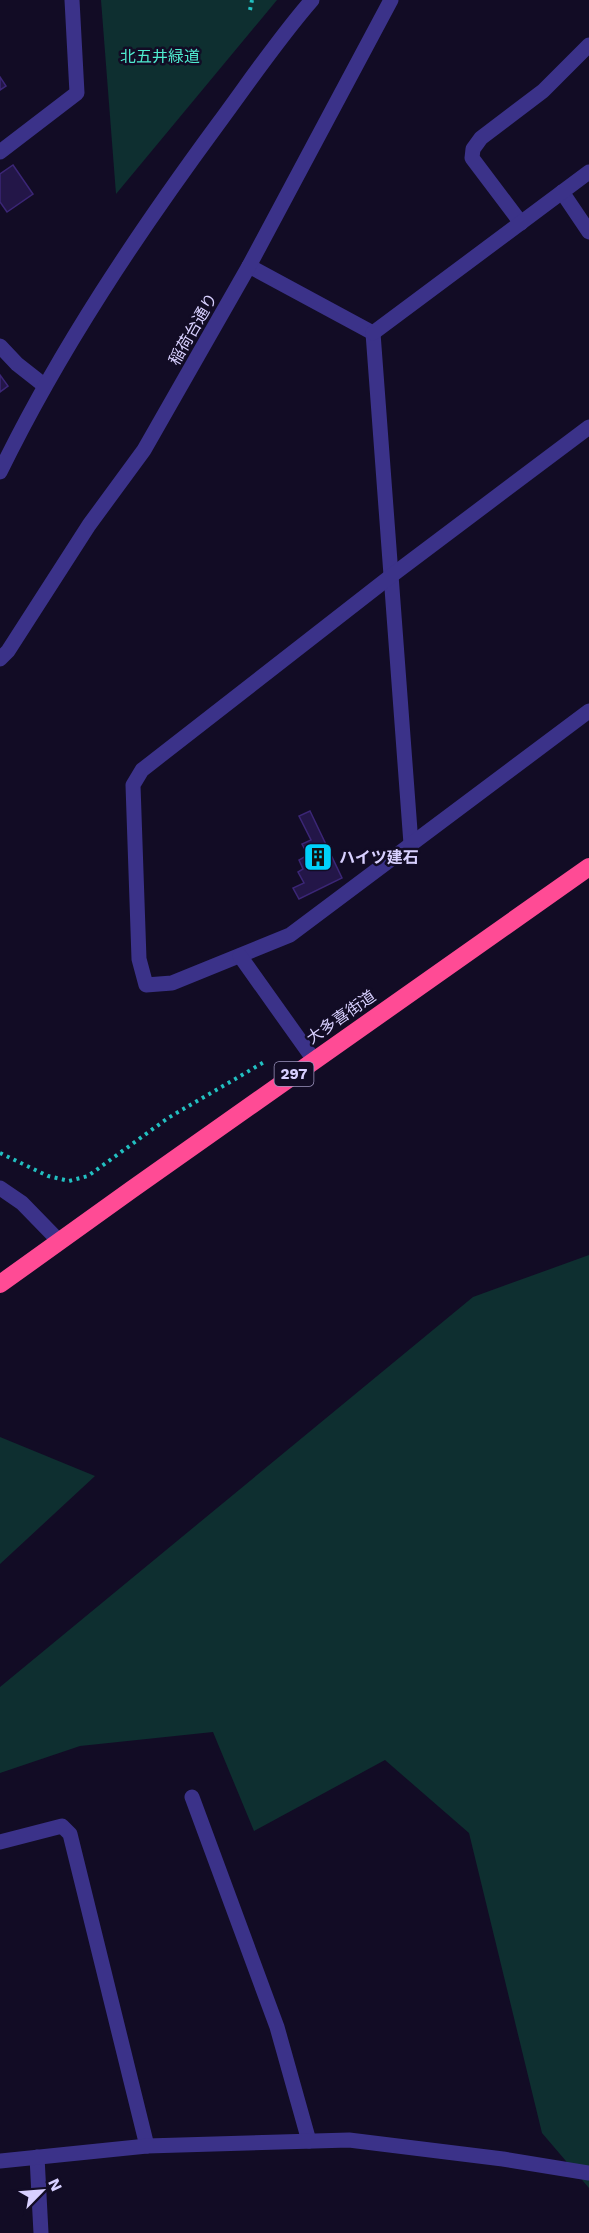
<svg xmlns="http://www.w3.org/2000/svg" width="589" height="2233" font-family="'Work Sans','Noto Sans JP',sans-serif">
<style>
.green{fill:#0e2f30}
.building{fill:#231648;stroke:#3b2676;stroke-width:1.5}
.lines{fill:none;stroke-linecap:round;stroke-linejoin:round}
.path{stroke:#22c0c1;stroke-width:4;stroke-dasharray:3 4.5;stroke-linecap:butt}
.minor{stroke:#3b3289;stroke-width:15}
.highway{stroke:#ff4b95;stroke-width:18}
.labels{text-anchor:middle;dominant-baseline:central;stroke-width:5;stroke-linejoin:round;paint-order:stroke}
.shield{fill:#120c25;stroke:#9d95be;stroke-width:1.5}
.shield-label{font-size:15px;font-weight:bold;fill:#d8d0ff}
.park-label{font-size:16px;fill:#4febcf;stroke:#120c25}
.street-label{font-size:16px;fill:#d8d0ff;stroke:#120c25}
.poi-label{font-size:16px;font-weight:bold;fill:#d8d0ff;stroke:#120c25;text-anchor:start}
</style>
<rect width="100%" height="100%" fill="#120c25"/>
<g class="green">
<polygon points="101,0 277,0 116,194"/>
<polygon points="589,1255 589,2188 542,2133 469,1833 385,1760 254,1831 213,1732 80,1746 0,1773 0,1687 473,1297"/>
<polygon points="0,1437 95,1476 0,1564"/>
</g>
<g class="building">
<polygon points="0,77 6,86 0,90"/>
<polygon points="13,165 33,194 7,212 0,202 0,174"/>
<polygon points="0,375 8,386 0,392"/>
<polygon points="310,811 342,878 299,899 293,888 304,883 298,872 303,869 299,860 308,855 302,844 311,840 299,816"/>
</g>
<g class="lines">
<g class="path">
<polyline points="250,10 252,0"/>
<polyline points="0,1153 48,1176 69,1181 88,1176 168,1118 266,1061"/>
</g>
<g class="minor">
<polyline points="0,152 77,93 72,0"/>
<polyline points="562,192 589,232"/>
<polyline points="521,223 472,158 473,149 481,138 543,91 589,45"/>
<polyline points="249,266 373,333"/>
<polyline points="373,333 411,844"/>
<polyline points="373,333 589,172"/>
<polyline points="0,346 17,364 45,386"/>
<polyline points="589,427 391,576 142,770 133,785 139,959 146,985 172,983 290,935 589,711"/>
<path d="M0,472C60,349 137,234 218,124C249,82 278,39 312,0"/>
<polyline points="0,659 8,651 89,525 144,450 249,266 391,0"/>
<polyline points="240,956 314,1060"/>
<polyline points="0,1188 22,1203 59,1241"/>
<polyline points="192,1797 277,2027 309,2141"/>
<polyline points="0,1842 62,1826 70,1834 147,2146"/>
<polyline points="37,2157 41,2233"/>
<polyline points="0,2161 147,2146 349,2140 503,2159 589,2173"/>
</g>
<polyline class="highway" points="0,1284 131,1190 589,867"/>
</g>
<defs>
<g id="building-square" transform="scale(1.5)"><rect x="-9" y="-9" width="18" height="18" rx="4" fill="#00d1fb" stroke="#120c25"/><path d="M-4-6H4V6H1V3H-1V6H-4ZM-2.5-4.3h1.7v1.8h-1.7ZM.8-4.3h1.7v1.8H.8ZM-2.5-1h1.7V.8h-1.7ZM.8-1h1.7V.8H.8Z" fill="#111"/></g>
</defs>
<g fill-rule="evenodd">
<use href="#building-square" x="318" y="857"/>
</g>
<g class="labels">
<rect class="shield" x="274.5" y="1062" width="39" height="24" rx="4.5"/>
<g class="shield-label">
<text x="294" y="1074">297</text>
</g>
<g class="park-label">
<text x="160" y="56">北五井緑道</text>
</g>
<g class="street-label">
<text transform="translate(193 329) rotate(-60)">稲荷台通り</text>
<text transform="translate(341 1017) rotate(-35)">大多喜街道</text>
</g>
<g class="poi-label">
<text x="339" y="857">ハイツ建石</text>
</g>
</g>
<g transform="translate(42 2191) rotate(65)" stroke="#120c25" stroke-width="4.5" paint-order="stroke">
<path d="M0-4.5L10 22L0 15L-10 22Z" fill="#d8d0ff"/>
<text y="-9" font-size="16" font-weight="bold" text-anchor="middle" fill="#d8d0ff">N</text>
</g>
</svg>
